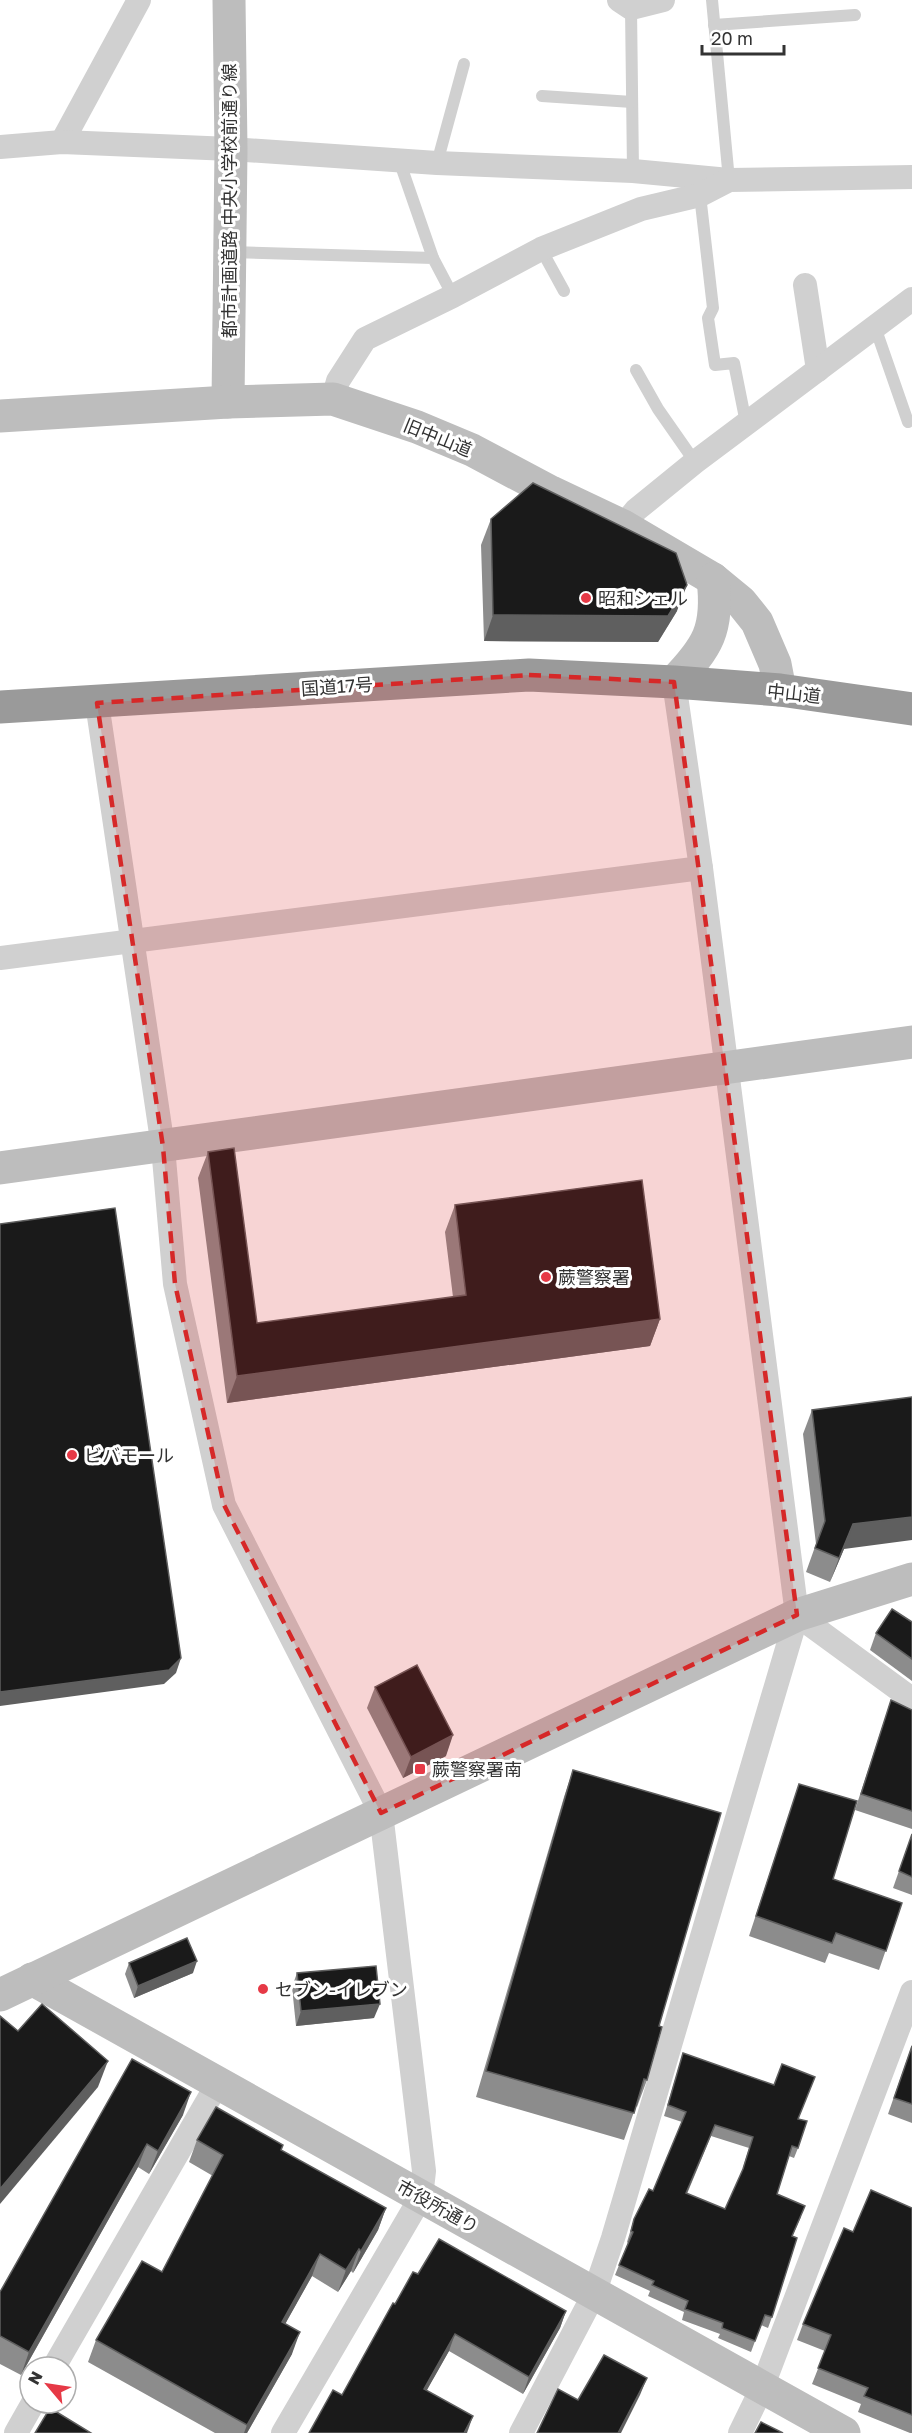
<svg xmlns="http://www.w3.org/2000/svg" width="912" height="2433" font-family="'Golos Text','Noto Sans JP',sans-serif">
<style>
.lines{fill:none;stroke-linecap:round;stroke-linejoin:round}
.lane{stroke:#d0d0d0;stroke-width:12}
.street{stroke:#d0d0d0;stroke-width:24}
.secondary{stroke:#bdbdbd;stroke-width:33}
.highway{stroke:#9a9a9a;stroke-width:33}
.wall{fill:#8c8c8c;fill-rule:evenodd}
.shaded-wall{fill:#5f5f5f}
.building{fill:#1a1a1a;stroke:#5f5f5f;stroke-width:1.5;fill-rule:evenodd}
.marked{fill:#d62828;fill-opacity:0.2;stroke:#d62828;stroke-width:4.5;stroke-dasharray:12 8;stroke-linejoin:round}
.poi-dot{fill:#e63946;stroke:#fff;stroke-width:2}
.labels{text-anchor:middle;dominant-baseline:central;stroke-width:6;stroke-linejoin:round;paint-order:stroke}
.street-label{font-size:18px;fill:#333;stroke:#fff}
.poi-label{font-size:18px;fill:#333;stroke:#fff;text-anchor:start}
</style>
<rect width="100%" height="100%" fill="#fff"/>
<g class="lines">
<g class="lane">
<polyline points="712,0 729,180"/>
<polyline points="631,8 633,171"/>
<polyline points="714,25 855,15"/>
<polyline points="542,96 632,102"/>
<polyline points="399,160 433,258"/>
<polyline points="437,163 464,64"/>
<polyline points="700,195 713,308 708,318 715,365 734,363 746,423"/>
<polyline points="541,249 564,291"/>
<polyline points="231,252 433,258 453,296"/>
<polyline points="875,327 908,422"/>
<polyline points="636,370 658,409 695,462"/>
</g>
<g class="street">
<polyline points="619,0 631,8 663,0"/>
<polyline points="62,142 139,0"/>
<polyline points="0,147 62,142 231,149 437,163 633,171 729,180"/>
<polyline points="805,285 818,370"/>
<polyline points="333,399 338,381 365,339 453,296 541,249 641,209 700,195 729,180 912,177"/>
<polyline points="623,526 636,510 695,462 912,299"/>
<polyline points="97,703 163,1147 175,1284 224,1505 381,1813 424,2171 421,2197 283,2433"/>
<polyline points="0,958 701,868"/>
<polyline points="797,1615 912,1699"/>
<polyline points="54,2367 218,2083"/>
<polyline points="16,2433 33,2403"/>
<polyline points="521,2433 594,2294 613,2238 797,1615 701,868 674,682"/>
<polyline points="740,2433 762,2388 912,1992"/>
</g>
<g class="secondary">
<polyline points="228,402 231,149 229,0"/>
<polyline points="0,416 228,402 333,399 417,427 472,450 551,492 623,526 713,579 741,602 757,622 775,664 780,690"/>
<path d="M674,682C708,647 719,629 713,579"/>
<polyline points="0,1168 912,1042"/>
<polyline points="32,1979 844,2433"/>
<polyline points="0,1995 797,1615 912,1579"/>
</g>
<polyline class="highway" points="0,707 529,675 674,682 780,690 912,709"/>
</g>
<g class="wall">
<polygon points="491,519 677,611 658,642 484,641 481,545"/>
<polygon points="208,1152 257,1323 453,1297 445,1232 455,1205 660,1319 650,1346 227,1403 198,1178"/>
<polygon points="812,1410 844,1549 830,1582 806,1572 816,1544 803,1434"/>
<polygon points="912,1622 912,1681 870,1650 876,1633"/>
<polygon points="375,1687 446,1756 403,1778 367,1708"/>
<polygon points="891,1700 912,1710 912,1829 855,1810"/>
<polygon points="573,1770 659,2026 647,2080 637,2107 636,2106 624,2140 476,2097 564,1797"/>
<polygon points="799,1784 833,1879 902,1903 879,1970 829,1953 825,1963 749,1936"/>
<polygon points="912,1834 912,1895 893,1888"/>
<polygon points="129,1963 193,1973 134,1998 125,1974"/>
<polygon points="297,1973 374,2018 296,2026 292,1987"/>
<polygon points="912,2045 912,2123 888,2114"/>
<path d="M683,2053L798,2119V2148L794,2158L789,2156L777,2194L801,2217L792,2237L772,2317L768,2328L761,2325L751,2352L718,2338L720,2334L682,2320L684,2312L648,2296L650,2291L615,2275L628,2243L627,2242L634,2219L653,2191L682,2122L664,2116ZM711,2136L749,2148L741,2174L725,2209L687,2194Z"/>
<polygon points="132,2059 183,2115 149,2174 138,2167 21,2375 0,2364 0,2292"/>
<polygon points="197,2140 281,2150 386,2208 378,2230 353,2273 351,2271 338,2292 312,2276 285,2324 292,2354 247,2433 215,2433 88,2362 96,2340 162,2272 213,2176 189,2162"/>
<polygon points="912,2208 912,2433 910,2433 858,2412 861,2404 812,2384 825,2351 797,2340 803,2324 853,2232"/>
<polygon points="418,2274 566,2311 560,2328 523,2394 449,2351 426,2391 342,2395 395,2304"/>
</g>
<g class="shaded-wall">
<polygon points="687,585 677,611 658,642 484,641 493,615"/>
<polygon points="660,1319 650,1346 227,1403 237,1376"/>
<polygon points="912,1517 912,1540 844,1549 830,1582 839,1558 853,1524"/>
<polygon points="181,1658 176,1673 164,1684 0,1706 0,1692"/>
<polygon points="453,1735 446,1756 403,1778 411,1757"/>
<polygon points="197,1961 193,1973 134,1998 138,1986"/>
<polygon points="380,2004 374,2018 296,2026 301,2011"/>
<polygon points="108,2061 98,2087 0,2204 0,2189"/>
<polygon points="191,2092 183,2115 149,2174 158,2151"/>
<polygon points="147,2144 138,2167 21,2375 29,2352"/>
<polygon points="386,2208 378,2230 353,2273 361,2251"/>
<polygon points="359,2249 351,2271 338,2292 346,2270"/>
<polygon points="320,2254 312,2276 274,2344 282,2322"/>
<polygon points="566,2311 560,2328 523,2394 529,2377"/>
<polygon points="300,2332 292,2354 247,2433 244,2433 247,2425"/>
<polygon points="455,2334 449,2351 418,2406 424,2389"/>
<polygon points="647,2378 640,2395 621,2433 618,2433"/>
<polygon points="473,2416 467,2433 464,2433"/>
</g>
<g class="building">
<polygon points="533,483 676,553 687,585 668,616 493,615 491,519"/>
<polygon points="234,1148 257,1323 466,1295 455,1205 642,1180 660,1319 237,1376 208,1152"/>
<polygon points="115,1208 181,1658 169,1670 0,1692 0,1224"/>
<polygon points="912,1397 912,1517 853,1524 839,1558 815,1548 825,1521 812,1410"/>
<polygon points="892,1609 912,1622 912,1659 876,1633"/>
<polygon points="417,1665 453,1735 411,1757 375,1687"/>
<polygon points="891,1700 912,1710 912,1811 861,1794"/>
<polygon points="573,1770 721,1813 659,2026 662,2027 647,2080 644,2079 634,2113 486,2071"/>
<polygon points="799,1784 857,1801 833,1879 902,1903 886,1951 836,1933 832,1943 756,1916"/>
<polygon points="912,1834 912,1877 899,1871"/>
<polygon points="187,1938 197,1961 138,1986 129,1963"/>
<polygon points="376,1966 380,2004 301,2011 297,1973"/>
<polygon points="42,2004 108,2061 0,2189 0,2016 18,2031"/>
<polygon points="912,2046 912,2104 894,2098"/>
<path d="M683,2053L774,2085L782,2064L815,2077L798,2119L807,2121L798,2148L792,2146L777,2194L805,2206L792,2236L797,2238L772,2317L765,2315L755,2341L722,2328L723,2323L685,2309L688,2301L652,2285L654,2281L619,2265L633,2232L631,2231L634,2219L649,2189L653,2191L686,2112L668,2105ZM715,2125L753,2137L743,2169L725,2209L686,2193Z"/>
<polygon points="132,2059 191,2092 158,2151 147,2144 29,2352 0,2336 0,2292"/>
<polygon points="216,2107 283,2145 281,2150 386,2208 361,2251 359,2249 346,2270 320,2254 282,2322 300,2332 247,2425 96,2340 142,2261 162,2272 223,2155 197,2140"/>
<polygon points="871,2190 912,2208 912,2415 864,2396 868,2388 818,2368 831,2335 803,2324 844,2228 853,2232"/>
<polygon points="439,2239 566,2311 529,2377 455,2334 424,2389 473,2416 464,2433 309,2433 333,2390 342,2395 393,2303 395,2304 413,2272 418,2274"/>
<polygon points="604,2355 647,2378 618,2433 537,2433 558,2389 578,2400"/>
<polygon points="50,2408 91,2433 35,2433"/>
<polygon points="761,2422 783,2433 755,2433"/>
</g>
<path class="marked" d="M529,675L674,682L797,1615L381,1813L224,1505L175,1284L163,1147L97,703Z"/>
<g class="poi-dot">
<circle cx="586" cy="598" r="6"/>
<circle cx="546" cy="1277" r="6"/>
<circle cx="72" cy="1455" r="6"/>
<rect x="414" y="1763" width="12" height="12" rx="3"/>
<circle cx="263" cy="1989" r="6"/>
</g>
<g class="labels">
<g class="street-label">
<text transform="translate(229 201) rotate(-90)">都市計画道路 中央小学校前通り線</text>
<text transform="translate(438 437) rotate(22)">旧中山道</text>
<text transform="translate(337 686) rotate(-4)">国道17号</text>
<text transform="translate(794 693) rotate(6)">中山道</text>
<text transform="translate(438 2206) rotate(29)">市役所通り</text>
</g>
<g class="poi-label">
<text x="598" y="598">昭和シェル</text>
<text x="558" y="1277">蕨警察署</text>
<text x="84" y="1455">ビバモール</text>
<text x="432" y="1769">蕨警察署南</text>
<text x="275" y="1989">セブン-イレブン</text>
</g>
</g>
<g transform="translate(48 2385) rotate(299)"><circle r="28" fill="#ffffff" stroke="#adadad" stroke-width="1.5"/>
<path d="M0-4.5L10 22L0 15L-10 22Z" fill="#e63946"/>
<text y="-9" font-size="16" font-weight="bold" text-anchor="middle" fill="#333333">N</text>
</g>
<path d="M702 45v9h82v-9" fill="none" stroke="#333333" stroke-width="3"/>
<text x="711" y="45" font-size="18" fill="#333333" stroke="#ffffff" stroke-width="4.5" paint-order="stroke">20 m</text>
</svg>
